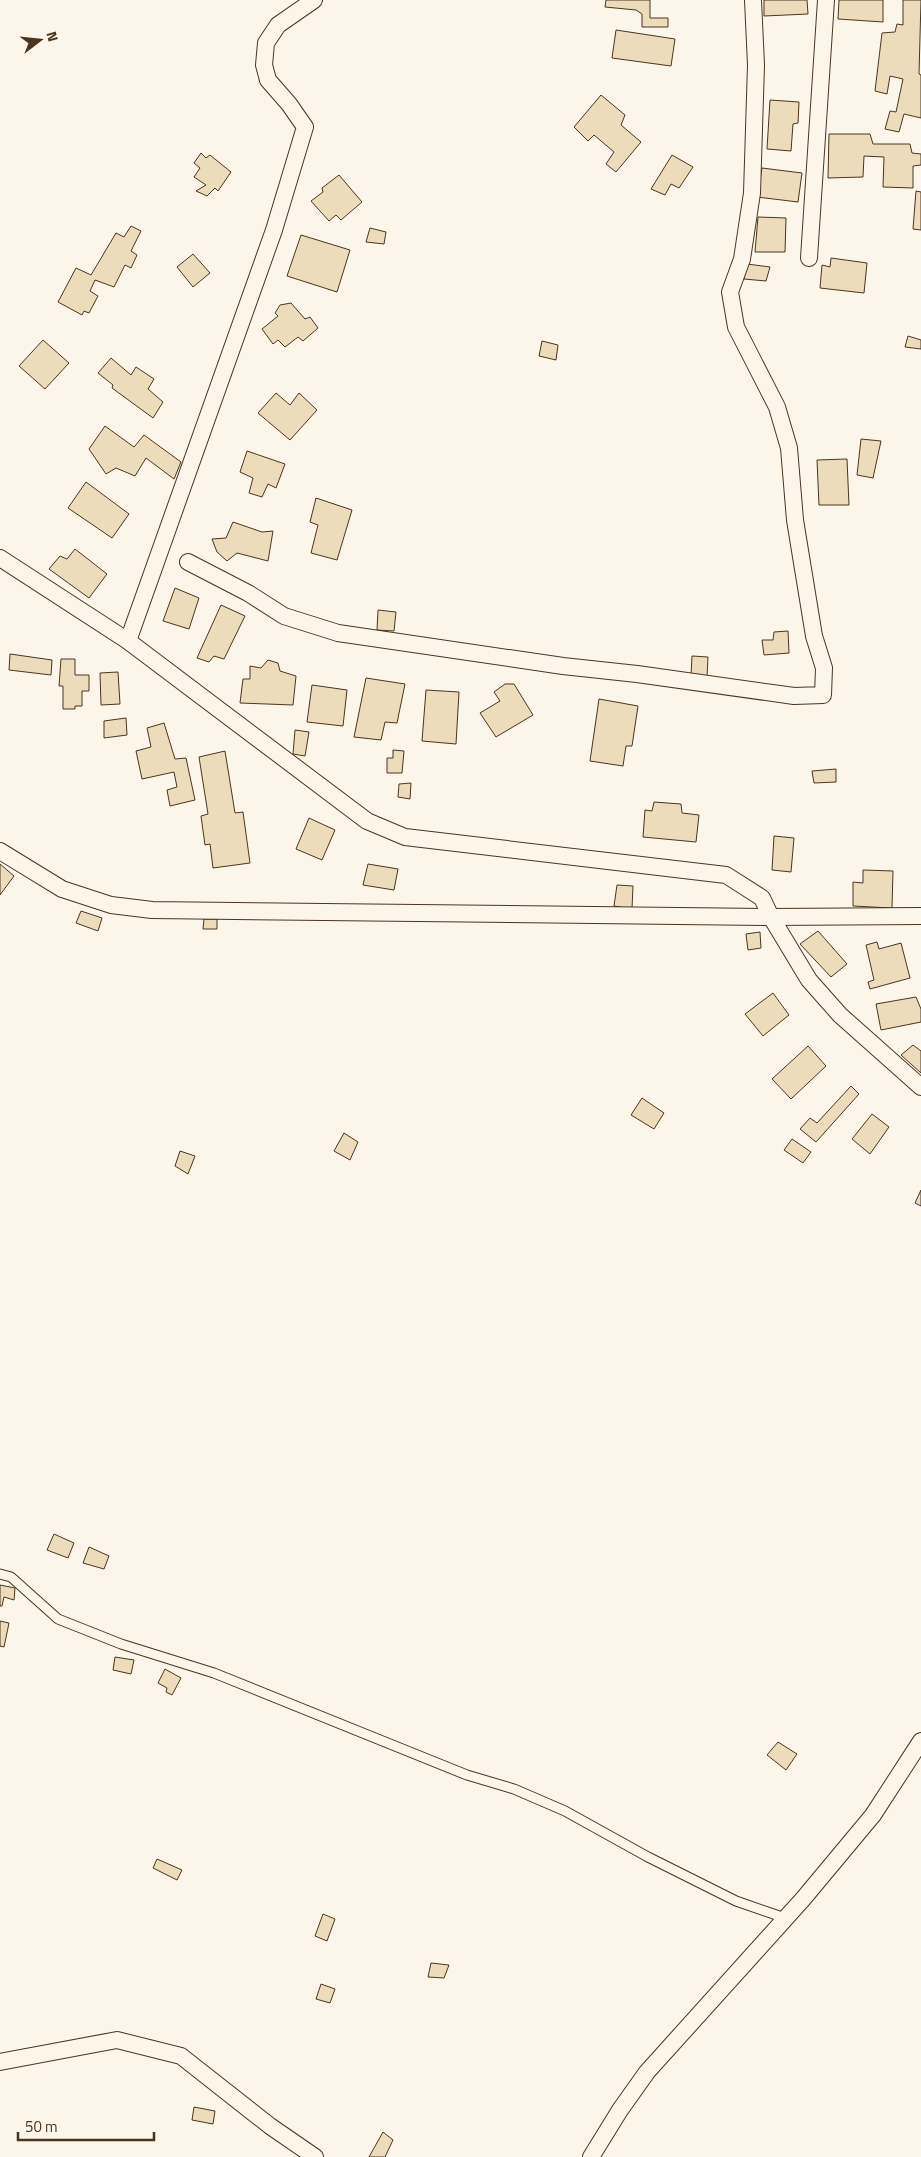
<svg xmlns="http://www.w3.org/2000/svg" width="921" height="2157" font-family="'Titillium Web',sans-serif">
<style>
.building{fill:#ecdcbc;stroke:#4a3520}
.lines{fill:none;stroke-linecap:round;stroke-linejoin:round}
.service-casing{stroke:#4a3520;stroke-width:11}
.minor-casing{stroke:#4a3520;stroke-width:18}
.service{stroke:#fbf6e9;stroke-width:9}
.minor{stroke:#fbf6e9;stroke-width:16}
</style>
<rect width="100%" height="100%" fill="#fbf6e9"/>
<g class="building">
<polygon points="606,0 650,0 650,18 668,18 668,27 642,27 642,14 636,10 605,7"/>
<polygon points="764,0 807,0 808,14 764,16"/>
<polygon points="839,0 883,0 883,22 838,19"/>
<polygon points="903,0 921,0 919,74 921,75 921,118 904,114 899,132 885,129 890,111 896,112 903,79 890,76 887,94 875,91 882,33 895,32 897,24 903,25"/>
<polygon points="616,30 675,39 671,66 612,58"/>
<polygon points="601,95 625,115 621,125 641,142 616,172 606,164 614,152 594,135 588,141 574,127"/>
<polygon points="770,100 799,102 798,123 793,124 791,151 767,149"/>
<polygon points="829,134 870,134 873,144 910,144 912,153 921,154 921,165 913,166 913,188 883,187 884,157 864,156 863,177 828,178"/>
<polygon points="201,153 206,158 210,155 231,172 218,191 215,188 207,196 196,191 206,185 194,177 200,168 194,163"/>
<polygon points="672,155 693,167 679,188 671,184 665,195 651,189"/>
<polygon points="762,168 802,173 798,202 757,197"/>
<polygon points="339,175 362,202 341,220 336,215 329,221 311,201 323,192 322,188"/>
<polygon points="916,191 921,192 921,230 913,229"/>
<polygon points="758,217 786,218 785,252 755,252"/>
<polygon points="131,226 141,231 131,251 137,255 131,268 125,265 114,287 95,280 90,291 98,296 89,313 84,311 82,315 58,302 76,268 91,275 116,233 124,237"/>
<polygon points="370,228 386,232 384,244 366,242"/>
<polygon points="301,235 350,250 337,292 287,276"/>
<polygon points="193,254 210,273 193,287 177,267"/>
<polygon points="831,258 867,263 864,293 820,288 822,265 830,267"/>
<polygon points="747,264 770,267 766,281 744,279"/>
<polygon points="291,303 305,319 310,317 318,328 303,341 298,337 285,347 278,340 273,344 262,329 278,316 275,313 280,305"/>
<polygon points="908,336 921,340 921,349 905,347"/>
<polygon points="43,340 69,363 45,389 19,366"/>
<polygon points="542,341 558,345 556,360 539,356"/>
<polygon points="111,358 131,375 136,367 154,379 148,389 163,402 153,418 112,388 113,385 98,373"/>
<polygon points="276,393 290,405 299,393 317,410 290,440 258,413"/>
<polygon points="105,426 134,447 144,435 181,462 174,479 146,458 135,476 116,468 106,474 89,449"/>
<polygon points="861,439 881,441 873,478 857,475"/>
<polygon points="247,451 285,464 276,488 268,484 262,497 249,493 253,478 240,472"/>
<polygon points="847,459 849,505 819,505 817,460"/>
<polygon points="86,482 129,514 112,538 68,508"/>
<polygon points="316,498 352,510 337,560 311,553 318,525 310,522"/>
<polygon points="233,522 262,532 273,531 268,561 237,553 227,561 217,552 212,539 226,538"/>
<polygon points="75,549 107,574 89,598 49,569 60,556 67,559"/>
<polygon points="175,588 199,598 189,629 163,621"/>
<polygon points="221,605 245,616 224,659 214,656 209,662 197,658"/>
<polygon points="378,610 396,612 394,631 377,630"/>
<polygon points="788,631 789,653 764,655 762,640 773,640 774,632"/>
<polygon points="10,654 52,660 51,675 9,670"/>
<polygon points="692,656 708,657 707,677 691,676"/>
<polygon points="61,659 75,659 75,675 89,675 89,691 82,691 82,706 75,706 75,709 63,709 63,686 59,686"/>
<polygon points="268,660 278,663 280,671 296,676 293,705 240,703 243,679 250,679 250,666 261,668"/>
<polygon points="118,672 120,704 101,705 100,673"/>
<polygon points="366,678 405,684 397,723 385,722 381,740 354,737"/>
<polygon points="505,684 514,684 533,715 496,737 480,713 500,701 494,692"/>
<polygon points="312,685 347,690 343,726 307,722"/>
<polygon points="426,690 459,692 456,744 422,741"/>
<polygon points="599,699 638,706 632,746 626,746 623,766 590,761"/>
<polygon points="126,718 127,735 104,738 104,721"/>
<polygon points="164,723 175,759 186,758 195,800 170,806 167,790 177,787 174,772 142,779 136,751 151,747 147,728"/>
<polygon points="295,730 309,732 305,756 293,754"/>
<polygon points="393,750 404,751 402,773 387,773 387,758 393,758"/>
<polygon points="225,751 235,813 243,812 250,863 213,868 210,844 205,845 201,816 208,814 199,757"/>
<polygon points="836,769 836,782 814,783 812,771"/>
<polygon points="411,783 410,799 398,797 399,784"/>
<polygon points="654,802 681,804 682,813 699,815 696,842 643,837 645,810 652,811"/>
<polygon points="309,818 335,830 322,860 296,849"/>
<polygon points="774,836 794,838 791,872 772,870"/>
<polygon points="0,864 14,876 0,895"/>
<polygon points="368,864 398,869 394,890 363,885"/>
<polygon points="863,870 893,871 892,908 853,906 853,882 863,883"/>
<polygon points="617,885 633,886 632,909 614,906"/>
<polygon points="81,911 102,918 98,931 76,923"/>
<polygon points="204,919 217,919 217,929 203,929"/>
<polygon points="818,931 847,964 831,977 800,944"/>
<polygon points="760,932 761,948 748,950 746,934"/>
<polygon points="877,942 879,949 901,943 910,978 870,989 868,982 874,980 866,945"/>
<polygon points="773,993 789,1015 763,1036 745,1014"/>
<polygon points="916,997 921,1009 921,1022 881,1030 876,1004"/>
<polygon points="913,1045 921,1051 921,1073 901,1055"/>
<polygon points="808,1046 826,1066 791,1099 772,1079"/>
<polygon points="851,1086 859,1094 816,1142 800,1129 810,1118 817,1123"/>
<polygon points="642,1098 664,1113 654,1129 631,1115"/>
<polygon points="872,1114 889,1127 870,1154 852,1139"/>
<polygon points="344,1133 358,1142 350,1160 334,1151"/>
<polygon points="792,1139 811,1152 803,1163 784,1150"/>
<polygon points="180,1151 195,1156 188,1174 175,1166"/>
<polygon points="921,1190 921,1206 915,1203"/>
<polygon points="54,1534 74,1543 68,1558 47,1550"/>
<polygon points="89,1547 109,1556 104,1569 83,1563"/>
<polygon points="0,1585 15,1588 14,1600 4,1597 2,1606 0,1606"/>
<polygon points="0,1621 9,1623 4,1647 0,1646"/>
<polygon points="115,1657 134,1660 131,1674 113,1670"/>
<polygon points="165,1669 181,1678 172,1695 166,1692 167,1688 158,1683"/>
<polygon points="778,1742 797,1754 786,1770 767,1755"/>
<polygon points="157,1859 182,1870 177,1880 153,1868"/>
<polygon points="323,1914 335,1919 327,1941 315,1936"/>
<polygon points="431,1963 449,1965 444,1978 428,1977"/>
<polygon points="321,1984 335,1989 330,2003 316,1999"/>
<polygon points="194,2107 215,2111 213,2124 192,2120"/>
<polygon points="383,2132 393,2140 385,2157 369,2157"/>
</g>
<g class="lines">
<g class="service-casing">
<polyline id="service" points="0,1574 11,1577 58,1619 121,1644 214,1673 467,1775 514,1789 565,1811 648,1857 736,1901 785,1918"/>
</g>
<g class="minor-casing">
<g id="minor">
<polyline points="809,258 826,0"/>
<polyline points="0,558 128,641 367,821 405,837 726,875 762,898 771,917 809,980 840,1015 921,1087"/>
<polyline points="188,562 248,593 284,616 338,633 563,666 637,674 794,696 823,695 824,668 814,636 795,520 789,448 777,407 736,327 730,292 742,259 752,193 756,65 753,0"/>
<polyline points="128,641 274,230 305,127 289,104 268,80 264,65 266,43 278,25 314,0"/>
<polyline points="0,851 62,889 111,905 152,910 771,917 921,916"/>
<polyline points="0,2062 117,2040 181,2056 270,2126 315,2157"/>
<polyline points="591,2157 620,2110 647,2072 803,1899 873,1815 921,1741"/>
</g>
</g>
<use href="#service" class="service"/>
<use href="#minor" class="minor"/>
</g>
<g transform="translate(40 40) rotate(74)" stroke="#fbf6e9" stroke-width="4" paint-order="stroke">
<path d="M0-4L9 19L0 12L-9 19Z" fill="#4a3520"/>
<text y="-8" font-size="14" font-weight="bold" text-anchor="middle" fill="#4a3520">N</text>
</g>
<path d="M18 2132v8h136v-8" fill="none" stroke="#4a3520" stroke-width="2.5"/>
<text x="25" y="2132" font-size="15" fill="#4a3520" stroke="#fbf6e9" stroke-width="4" paint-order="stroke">50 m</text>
</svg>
